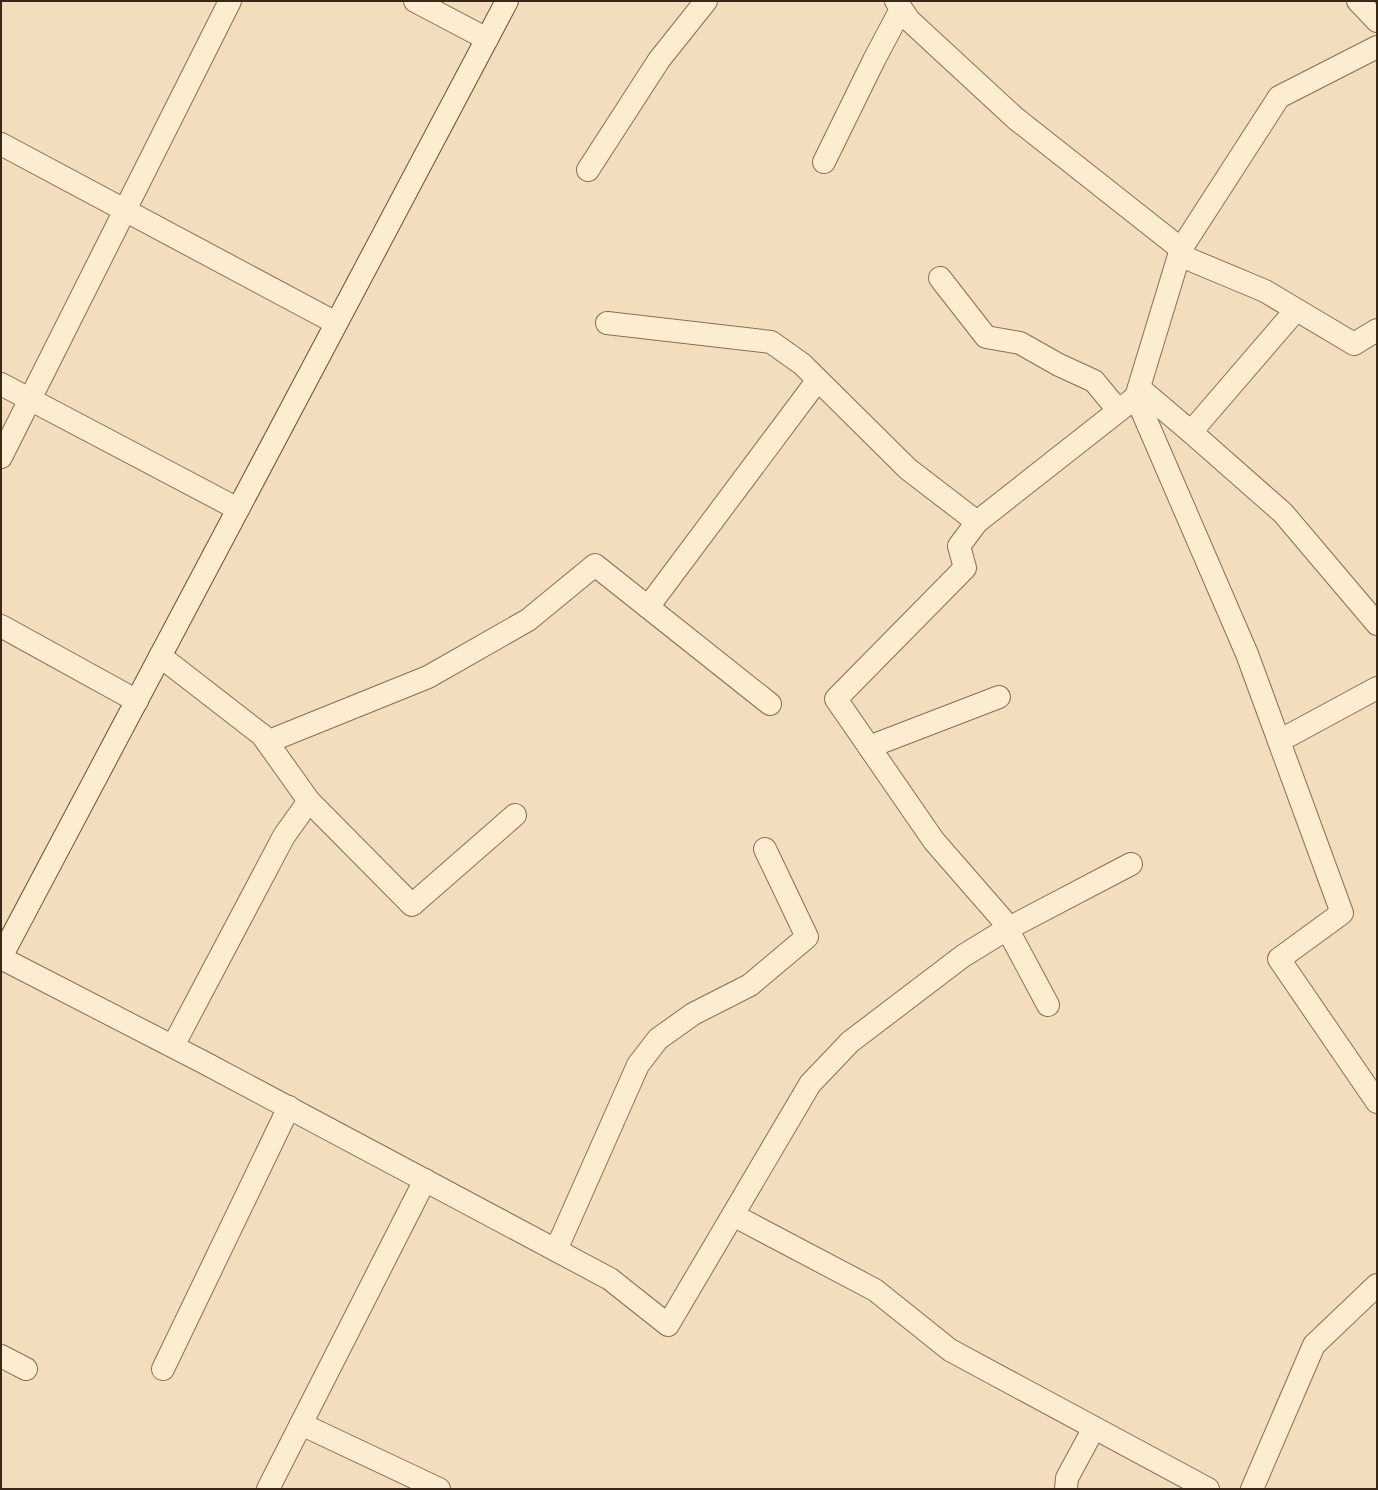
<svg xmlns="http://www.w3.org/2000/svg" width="1378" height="1490" font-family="'Crimson Pro',serif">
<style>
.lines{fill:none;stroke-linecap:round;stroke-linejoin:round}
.street-casing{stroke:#8c6d54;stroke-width:24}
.secondary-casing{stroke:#6d4e37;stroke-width:24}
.street{stroke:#fcecd0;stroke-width:22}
.secondary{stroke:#fcecd0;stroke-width:22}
</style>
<rect width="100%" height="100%" fill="#f2debc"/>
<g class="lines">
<g class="street-casing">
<g id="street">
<polyline points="415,1 487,39"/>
<polyline points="896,1 909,20 1015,118 1181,249"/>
<polyline points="1358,1 1377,21"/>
<polyline points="1377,47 1279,97 1181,249 1136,397 1247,654 1342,913 1279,959 1377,1102"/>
<polyline points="1,144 336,323"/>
<polyline points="824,162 874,60 901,9"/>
<polyline points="588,170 659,60 706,1"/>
<polyline points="1179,255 1265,291 1354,344 1377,330"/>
<polyline points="940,278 986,337 1020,343 1059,365 1094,381 1118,410"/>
<polyline points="607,323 771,342 802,364 908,469 977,522"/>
<polyline points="1,384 238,509"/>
<polyline points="1139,388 1191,432 1283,513 1377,624"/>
<polyline points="1191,432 1296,310"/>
<polyline points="1,457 230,1"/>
<polyline points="648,607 817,381"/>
<polyline points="1,626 137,701"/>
<polyline points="160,656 262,735 309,801 412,905 515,815"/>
<polyline points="1279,741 1377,688"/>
<polyline points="267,742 428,677 528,620 595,565 770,704"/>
<polyline points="869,747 999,697"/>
<polyline points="1,958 203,1062 610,1279 668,1325 810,1084 850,1042 963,956 1007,929 1131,864"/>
<polyline points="1048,1005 1002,919 934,841 836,699 965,568 959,546 977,522 1136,397"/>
<polyline points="173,1046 284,836 309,801"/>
<polyline points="733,1215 875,1290 950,1350 1208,1489"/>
<polyline points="556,1250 638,1065 658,1039 693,1014 750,985 807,937 765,849"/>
<polyline points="1,1356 26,1369"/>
<polyline points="163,1369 289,1107"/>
<polyline points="301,1424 439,1489"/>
<polyline points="268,1489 425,1180"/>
<polyline points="1066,1489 1067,1478 1094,1428"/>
<polyline points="1252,1489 1314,1345 1377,1285"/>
</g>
</g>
<g class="secondary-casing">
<polyline id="secondary" points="1,957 507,1"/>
</g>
<use href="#street" class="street"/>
<use href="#secondary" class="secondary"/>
</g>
<rect width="1378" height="1490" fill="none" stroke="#39271a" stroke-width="4"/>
</svg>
